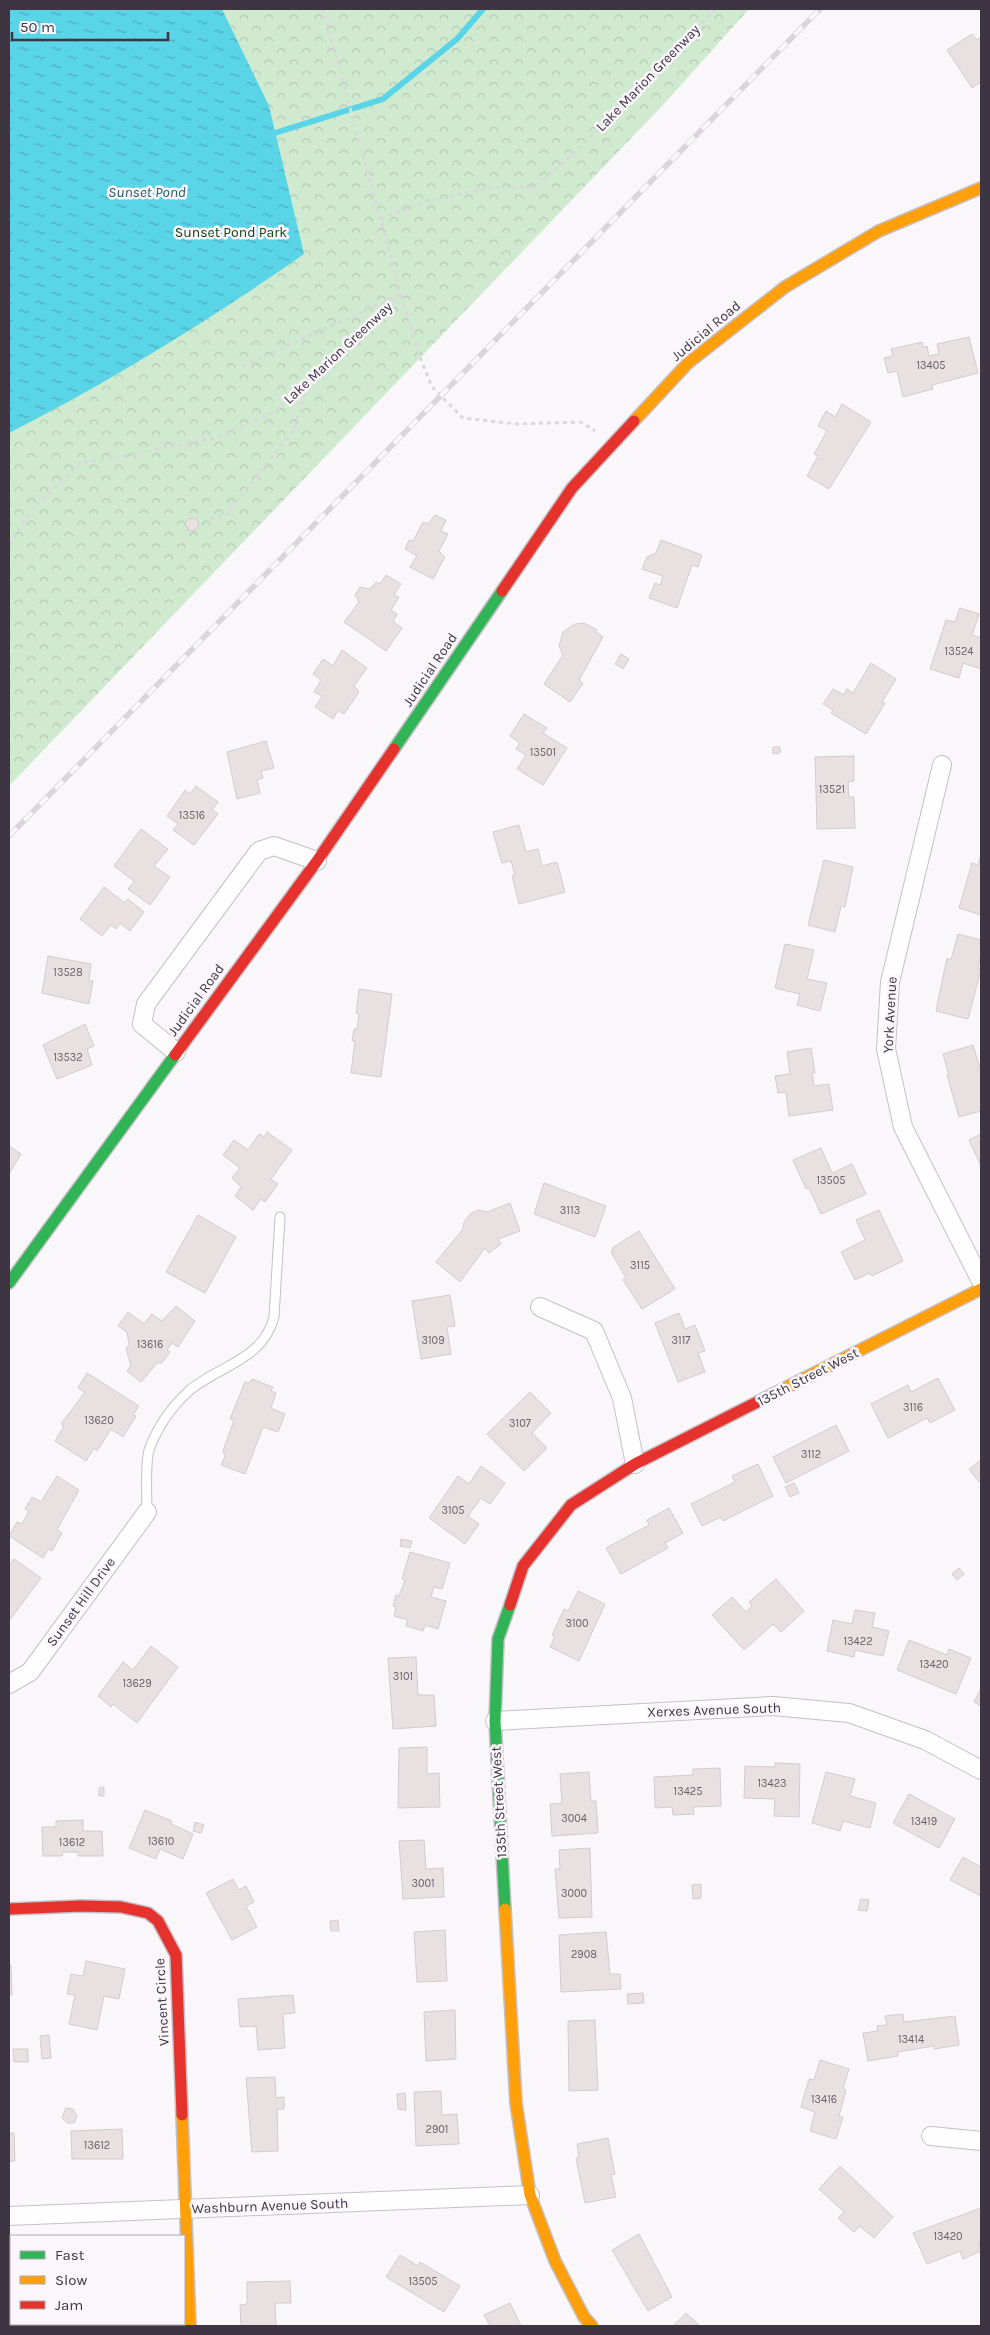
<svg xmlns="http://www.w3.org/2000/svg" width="990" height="2335" font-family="Karla,sans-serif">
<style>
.park{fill:url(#park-crowns)}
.water{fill:url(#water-ripples)}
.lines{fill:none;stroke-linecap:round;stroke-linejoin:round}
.stream{stroke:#5ad4e7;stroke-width:6}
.building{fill:#e9e0e1;stroke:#d4cbcc}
.lane-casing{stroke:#c5bfc7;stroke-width:11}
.street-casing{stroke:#c5bfc7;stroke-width:20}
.fast-casing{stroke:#c5bfc7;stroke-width:14}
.slow-casing{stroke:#c5bfc7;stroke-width:14}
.jam-casing{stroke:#c5bfc7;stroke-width:14}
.path{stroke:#d9d8da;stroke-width:3;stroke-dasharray:4 4;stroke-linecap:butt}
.lane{stroke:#fefefe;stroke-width:9}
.street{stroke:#fefefe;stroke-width:18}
.fast{stroke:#30b455;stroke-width:11}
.slow{stroke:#ff9f0a;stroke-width:11}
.jam{stroke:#e5322d;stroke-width:11}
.rail-casing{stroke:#d7d6d8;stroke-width:5.5}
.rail{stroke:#fbf6fc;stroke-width:4;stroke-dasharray:11;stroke-linecap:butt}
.labels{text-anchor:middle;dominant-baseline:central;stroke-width:5;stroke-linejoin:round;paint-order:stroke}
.number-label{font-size:11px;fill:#69606a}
.street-label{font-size:14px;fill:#3d3541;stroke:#fbf6fc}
.park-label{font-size:14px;fill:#0d4312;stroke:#fbf6fc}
.water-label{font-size:15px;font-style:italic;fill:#1e5c66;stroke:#fbf6fc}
</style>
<defs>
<pattern id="park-crowns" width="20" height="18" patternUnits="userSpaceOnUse" patternTransform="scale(1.25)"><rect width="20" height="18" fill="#d0ead0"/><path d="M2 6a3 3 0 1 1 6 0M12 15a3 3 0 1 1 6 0" fill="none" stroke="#b4c9b4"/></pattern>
<pattern id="water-ripples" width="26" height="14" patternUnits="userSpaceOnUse" patternTransform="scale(1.25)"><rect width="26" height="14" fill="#5ad4e7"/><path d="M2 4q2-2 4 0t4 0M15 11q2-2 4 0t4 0" fill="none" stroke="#4cadbd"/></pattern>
</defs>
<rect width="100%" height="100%" fill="#faf7fb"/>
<polygon class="park" points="9,9 749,9 663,105 9,786"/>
<path class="water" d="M9,9H222L269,106L304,254C210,320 111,381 9,433Z"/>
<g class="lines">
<polyline class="stream" points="275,133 383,99 457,39 483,9"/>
</g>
<g class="building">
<polygon points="972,34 977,40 981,37 981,82 972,88 947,50"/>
<polygon points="969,337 978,373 932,385 933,389 903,397 897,371 888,373 884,358 893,356 891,349 922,342 923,347 927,346 929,356 939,354 937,344"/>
<polygon points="842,404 871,422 829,489 807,476 818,456 814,454 827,431 818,426 826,411 835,417"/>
<polygon points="435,515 446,520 441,531 448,534 439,551 445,557 433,579 410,567 417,556 405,549 409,540 413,541 423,522 428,524"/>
<polygon points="190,518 197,519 199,526 193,531 188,530 185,522"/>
<polygon points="661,540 702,555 698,567 692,565 677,608 649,598 655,583 660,585 663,576 642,569 647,557 656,553"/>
<polygon points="386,575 401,584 394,595 399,597 391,610 397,614 393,622 402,628 386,651 344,622 359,602 355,595 360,587 370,589 376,582 380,584"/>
<polygon points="960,608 979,614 972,635 981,638 981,669 963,663 959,678 930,669 946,620 955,622"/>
<polygon points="584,623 597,630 596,632 603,637 579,680 583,683 570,702 544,684 563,655 559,646 563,632 575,624"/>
<polygon points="342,650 367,668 354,686 359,692 344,714 338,710 333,719 315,707 322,696 314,692 321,680 313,674 323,659 333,666"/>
<polygon points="621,654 629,659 623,669 615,664"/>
<polygon points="871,663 896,679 882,702 885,703 866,734 831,713 833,710 823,704 833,689 844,695 847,689 853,693"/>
<polygon points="524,714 547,728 543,733 567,748 543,785 517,769 526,755 516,749 520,743 510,736"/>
<polygon points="266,741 274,768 261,771 263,778 257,780 260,793 237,799 227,752"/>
<polygon points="773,747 780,747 780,753 773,754"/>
<polygon points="854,756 854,781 848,782 849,797 854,797 855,828 817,829 815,757"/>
<polygon points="196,786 218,802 212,810 218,814 194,845 173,830 178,824 167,816 185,790 190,794"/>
<polygon points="519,825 526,852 538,849 542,866 557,862 565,892 519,904 512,876 515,875 511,861 502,863 493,832"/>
<polygon points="141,829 168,849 154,866 170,877 150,905 128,889 134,881 114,866"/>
<polygon points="981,854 981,915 959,908 972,863 978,865"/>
<polygon points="824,860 853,867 845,907 841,906 835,932 808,925"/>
<polygon points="104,887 125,903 128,899 144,912 130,931 120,923 116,929 111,925 102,936 80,919"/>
<polygon points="958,934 981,940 981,954 978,969 981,970 968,1019 936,1011 947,958 951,960"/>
<polygon points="785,944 814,950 807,979 827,983 820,1011 797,1005 800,994 775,988"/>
<polygon points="48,956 91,964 89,980 93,981 89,1004 42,993"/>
<polygon points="359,989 392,994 381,1077 351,1073 355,1041 352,1041 354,1029 357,1029 359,1014 356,1013"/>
<polygon points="85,1024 94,1046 87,1049 92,1065 57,1079 43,1045"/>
<polygon points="973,1045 981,1071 981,1111 959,1117 947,1075 949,1075 943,1054"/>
<polygon points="811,1048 815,1073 812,1073 814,1086 829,1084 833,1110 789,1116 786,1092 778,1093 775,1076 790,1074 787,1052"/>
<polygon points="267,1132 292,1150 271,1179 278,1184 265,1202 261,1199 253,1210 235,1196 241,1187 232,1178 240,1168 223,1155 234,1140 248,1150 259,1134 264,1137"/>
<polygon points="981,1134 981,1166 969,1140"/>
<polygon points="9,1146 21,1154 9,1174"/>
<polygon points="821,1148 832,1173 852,1164 866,1194 821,1214 809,1188 806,1189 793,1160"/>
<polygon points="544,1183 606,1206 595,1237 534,1214"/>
<polygon points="510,1203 520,1231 498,1239 501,1244 489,1253 485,1248 460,1282 436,1262 463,1229 464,1222 470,1214 478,1210 487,1212"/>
<polygon points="879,1210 903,1261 872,1276 870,1273 855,1280 841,1252 865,1240 856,1220"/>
<polygon points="198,1215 236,1237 205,1293 166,1272"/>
<polygon points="639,1231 675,1289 642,1309 623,1280 626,1278 611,1252 613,1250 612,1248"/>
<polygon points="450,1295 455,1326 447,1327 451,1354 421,1359 412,1301"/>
<polygon points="176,1306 195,1321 178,1347 172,1343 167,1350 170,1352 161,1364 158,1362 141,1382 127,1371 131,1366 126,1348 129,1345 127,1332 118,1326 128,1312 144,1324 152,1314 162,1321"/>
<polygon points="679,1313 685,1329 695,1325 705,1351 698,1353 705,1372 678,1382 655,1323"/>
<polygon points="87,1373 139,1406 133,1415 136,1416 123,1437 111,1429 97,1451 94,1448 86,1461 55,1441 64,1426 61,1424 85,1392 78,1388"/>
<polygon points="938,1378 955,1410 930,1423 927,1418 888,1438 871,1404 908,1385 911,1392"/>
<polygon points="252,1379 273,1387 271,1391 276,1393 271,1408 285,1414 278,1432 263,1427 245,1474 221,1465 225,1456 223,1451 234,1420 230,1419 245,1382 250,1383"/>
<polygon points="530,1392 551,1413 532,1433 547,1448 524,1471 487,1434"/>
<polygon points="836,1425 849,1451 786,1483 773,1457"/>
<polygon points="981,1460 981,1480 979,1482 969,1469"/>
<polygon points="758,1464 773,1496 723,1521 721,1517 702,1526 691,1504 735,1482 732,1476"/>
<polygon points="481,1466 505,1483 490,1504 481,1498 468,1516 479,1524 465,1544 429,1518 458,1476 469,1484"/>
<polygon points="57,1476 79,1490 57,1530 62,1533 52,1551 48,1549 43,1558 9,1536 17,1522 22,1524 29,1511 25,1509 32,1497 41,1502"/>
<polygon points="794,1483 799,1493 790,1497 785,1487"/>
<polygon points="669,1508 683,1533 665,1543 668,1548 621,1574 606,1548 649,1525 647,1520"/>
<polygon points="401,1539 412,1541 410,1548 400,1546"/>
<polygon points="410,1552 450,1563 442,1589 434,1587 431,1597 446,1601 438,1629 425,1625 423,1631 406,1626 408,1620 394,1616 396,1607 393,1606 396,1595 399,1596 405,1580 402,1579"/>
<polygon points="14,1559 41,1578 9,1621 9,1566"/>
<polygon points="959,1568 964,1574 957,1580 952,1574"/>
<polygon points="776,1579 804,1611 781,1632 773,1624 744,1650 712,1615 732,1597 746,1612 752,1606 749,1602"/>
<polygon points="578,1591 605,1604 579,1661 550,1647 555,1636 552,1635 564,1609 568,1611"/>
<polygon points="855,1610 875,1613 872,1627 889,1631 883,1656 855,1650 854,1657 827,1651 833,1620 852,1624"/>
<polygon points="909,1640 947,1655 949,1649 971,1658 956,1694 897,1670"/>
<polygon points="151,1646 178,1667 137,1723 113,1704 111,1707 98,1696 123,1662 133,1670"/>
<polygon points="416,1657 418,1695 434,1695 436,1726 393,1729 388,1658"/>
<polygon points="981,1688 981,1706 974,1702"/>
<polygon points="427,1747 427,1774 439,1773 440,1807 398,1808 399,1748"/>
<polygon points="775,1763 800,1764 799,1817 774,1816 775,1799 744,1798 745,1766 775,1767"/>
<polygon points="720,1768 721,1806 693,1807 694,1814 673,1815 672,1807 655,1808 654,1777 693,1775 693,1769"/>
<polygon points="589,1772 591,1801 596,1801 598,1833 552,1836 550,1804 562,1803 560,1774"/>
<polygon points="826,1772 855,1779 850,1796 876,1803 870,1828 843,1821 840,1831 812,1823"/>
<polygon points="104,1787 104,1796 99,1796 99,1788"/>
<polygon points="909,1794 955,1819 939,1848 893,1823"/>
<polygon points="145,1810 172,1821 171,1824 193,1834 183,1859 160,1849 156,1859 129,1848"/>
<polygon points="83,1820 83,1831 102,1831 103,1856 78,1856 78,1852 63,1852 62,1856 43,1856 42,1827 56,1827 56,1821"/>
<polygon points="195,1822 204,1825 201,1833 193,1831"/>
<polygon points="424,1840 426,1869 443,1868 444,1897 403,1899 399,1841"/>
<polygon points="590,1848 592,1917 559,1918 555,1869 560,1869 559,1850"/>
<polygon points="963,1857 981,1867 981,1896 950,1880"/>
<polygon points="233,1879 239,1890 246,1886 254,1902 246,1906 257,1927 232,1940 206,1893"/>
<polygon points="701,1884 701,1898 693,1899 692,1885"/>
<polygon points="861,1899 869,1900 867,1911 858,1910"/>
<polygon points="338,1920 339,1931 331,1931 330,1921"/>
<polygon points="445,1930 447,1981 417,1982 414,1932"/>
<polygon points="606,1932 610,1974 620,1974 621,1989 561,1992 559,1935"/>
<polygon points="86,1961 125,1969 119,1999 104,1996 97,2030 69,2024 75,1995 67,1994 71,1974 83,1976"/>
<polygon points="9,1965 11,1965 12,1995 9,1995"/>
<polygon points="643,1993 644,2003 628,2004 627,1994"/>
<polygon points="293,1995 295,2013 283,2014 285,2048 258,2050 256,2026 240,2027 238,1999"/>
<polygon points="455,2010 456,2059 426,2061 424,2012"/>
<polygon points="903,2014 904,2022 955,2016 959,2045 934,2049 934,2046 898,2052 898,2056 868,2061 863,2033 878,2031 877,2026 887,2025 885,2016"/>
<polygon points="595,2020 598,2090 569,2091 568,2021"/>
<polygon points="49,2035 51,2058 42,2059 40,2036"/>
<polygon points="13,2049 28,2049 28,2062 14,2062"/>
<polygon points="820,2060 849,2069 843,2089 846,2090 839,2116 843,2117 836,2139 810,2131 815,2112 801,2107 809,2079 814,2080"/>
<polygon points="275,2077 276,2098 284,2097 284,2109 277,2109 278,2151 252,2152 246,2078"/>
<polygon points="441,2091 442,2115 457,2114 459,2144 416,2146 414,2092"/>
<polygon points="405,2093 406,2110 398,2109 397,2094"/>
<polygon points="66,2108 73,2109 77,2116 74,2123 67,2123 62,2118"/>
<polygon points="122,2129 123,2159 72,2159 71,2131"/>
<polygon points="9,2133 14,2133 15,2161 9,2161"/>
<polygon points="608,2138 615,2174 611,2175 616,2197 585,2203 576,2158 579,2157 577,2144"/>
<polygon points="840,2166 893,2217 874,2238 860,2226 854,2232 838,2218 844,2212 819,2189"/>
<polygon points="981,2208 981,2242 979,2243 981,2251 963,2259 960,2251 927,2264 913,2233"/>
<polygon points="639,2234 672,2297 648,2311 612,2250"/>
<polygon points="400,2255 418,2266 420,2262 460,2286 444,2312 386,2277"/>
<rect x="9" y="2276" width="2" height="30"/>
<polygon points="290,2281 291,2303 275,2303 276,2326 241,2326 240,2305 247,2304 247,2282"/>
<polygon points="510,2303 521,2326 490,2326 484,2315"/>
<polygon points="686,2313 700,2326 673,2326"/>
</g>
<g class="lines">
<g class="lane-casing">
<path id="lane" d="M147,1512C147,1496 145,1464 149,1450C157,1428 172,1406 190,1390C220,1365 263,1360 274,1317L280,1217"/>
</g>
<g class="street-casing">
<g id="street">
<polyline points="942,765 890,982 886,1049 903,1127 981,1281"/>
<polyline points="176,1052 142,1024 146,1004 259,851 274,846 317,861"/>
<polyline points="540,1307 594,1331 622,1398 635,1464"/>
<polyline points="9,1684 30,1672 147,1512"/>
<polyline points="495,1721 773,1706 849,1713 925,1740 981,1770"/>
<polyline points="931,2136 981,2141"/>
<polyline points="9,2216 530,2195"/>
</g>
</g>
<g class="fast-casing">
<g id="fast">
<polyline points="394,749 502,591"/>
<polyline points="9,1283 175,1055"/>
<polyline points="505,1909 495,1721 498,1639 510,1605"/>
</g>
</g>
<g class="slow-casing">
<g id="slow">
<polyline points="634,421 688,363 785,287 879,231 981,188"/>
<polyline points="783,1389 981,1289"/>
<polyline points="505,1909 516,2103 530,2195 555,2261 584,2317 592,2326"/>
<polyline points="182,2115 190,2326"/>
</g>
</g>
<g class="jam-casing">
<g id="jam">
<polyline points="502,591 572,488 634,421"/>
<polyline points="175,1055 317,861 394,749"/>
<polyline points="510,1605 523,1566 571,1505 635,1464 783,1389"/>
<polyline points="9,1909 81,1906 121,1907 148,1913 158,1921 176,1955 182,2115"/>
</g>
</g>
<g class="path">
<polyline points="381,218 429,200 488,188 536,186 584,144 715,9"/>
<polyline points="243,366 401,294 418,352 432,387 463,418 517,424 581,422 595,431"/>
<polyline points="210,518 225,516 294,429 308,382"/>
<polyline points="9,544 33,508 80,464 215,438 275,412 401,294 323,9"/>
</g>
<use href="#lane" class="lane"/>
<use href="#street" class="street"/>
<use href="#fast" class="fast"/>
<use href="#slow" class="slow"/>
<use href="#jam" class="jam"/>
<g class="rail-casing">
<polyline id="rail" points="9,836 820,9"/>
</g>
<use href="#rail" class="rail"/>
</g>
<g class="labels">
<g class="number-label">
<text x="931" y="365">13405</text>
<text x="959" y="651">13524</text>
<text x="543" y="752">13501</text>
<text x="832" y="789">13521</text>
<text x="192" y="815">13516</text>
<text x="68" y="972">13528</text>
<text x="68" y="1057">13532</text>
<text x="831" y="1180">13505</text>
<text x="570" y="1210">3113</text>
<text x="640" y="1265">3115</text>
<text x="433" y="1340">3109</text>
<text x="681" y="1340">3117</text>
<text x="150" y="1344">13616</text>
<text x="913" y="1407">3116</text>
<text x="99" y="1420">13620</text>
<text x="520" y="1423">3107</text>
<text x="811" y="1454">3112</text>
<text x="453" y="1510">3105</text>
<text x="577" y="1623">3100</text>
<text x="858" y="1641">13422</text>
<text x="934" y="1664">13420</text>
<text x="403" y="1676">3101</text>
<text x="137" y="1683">13629</text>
<text x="772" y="1783">13423</text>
<text x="688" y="1791">13425</text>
<text x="574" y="1818">3004</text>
<text x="924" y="1821">13419</text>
<text x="161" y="1841">13610</text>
<text x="72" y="1842">13612</text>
<text x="423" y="1883">3001</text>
<text x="574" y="1893">3000</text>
<text x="584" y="1954">2908</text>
<text x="911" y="2039">13414</text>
<text x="824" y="2099">13416</text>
<text x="437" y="2129">2901</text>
<text x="97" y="2145">13612</text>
<text x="948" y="2236">13420</text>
<text x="423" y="2281">13505</text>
</g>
<g class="street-label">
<text transform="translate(648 78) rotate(-46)">Lake Marion Greenway</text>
<text transform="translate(706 331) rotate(-40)">Judicial Road</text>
<text transform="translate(338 353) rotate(-43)">Lake Marion Greenway</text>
<text transform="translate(430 670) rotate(-56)">Judicial Road</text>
<text transform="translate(196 1000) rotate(-54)">Judicial Road</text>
<text transform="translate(890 1015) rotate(-87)">York Avenue</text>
<text transform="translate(808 1377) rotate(-27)">135th Street West</text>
<text transform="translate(81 1602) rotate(-54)">Sunset Hill Drive</text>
<text transform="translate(714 1710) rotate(-2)">Xerxes Avenue South</text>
<text transform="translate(499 1802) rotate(-93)">135th Street West</text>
<text transform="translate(162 2002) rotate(-93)">Vincent Circle</text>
<text transform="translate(270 2206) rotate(-2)">Washburn Avenue South</text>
</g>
<g class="park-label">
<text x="231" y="232">Sunset Pond Park</text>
</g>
<g class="water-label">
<text x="147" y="192">Sunset Pond</text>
</g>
</g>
<rect width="990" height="2335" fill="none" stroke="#3d3541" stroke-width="20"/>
<rect x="10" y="2235" width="175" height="90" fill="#fbf6fc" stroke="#afa9b1"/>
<rect x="20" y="2251" width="25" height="8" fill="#30b455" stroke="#afa9b1"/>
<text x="55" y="2260" font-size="15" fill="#3d3541">Fast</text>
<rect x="20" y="2276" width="25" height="8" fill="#ff9f0a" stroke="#afa9b1"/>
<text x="55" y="2285" font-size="15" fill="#3d3541">Slow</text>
<rect x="20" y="2301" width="25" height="8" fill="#e5322d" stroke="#afa9b1"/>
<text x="55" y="2310" font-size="15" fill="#3d3541">Jam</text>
<path d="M12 32v8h156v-8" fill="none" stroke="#3d3541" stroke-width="2.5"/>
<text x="20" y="32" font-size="15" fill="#3d3541" stroke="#fbf6fc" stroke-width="4" paint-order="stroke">50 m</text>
</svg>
